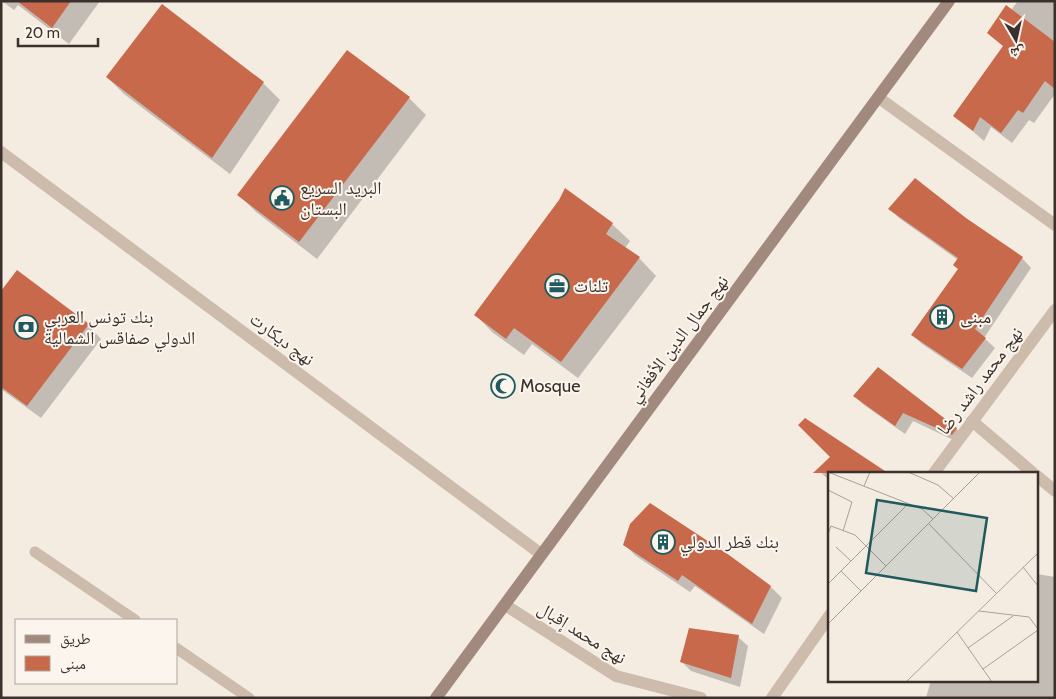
<svg xmlns="http://www.w3.org/2000/svg" width="1056" height="699" font-family="Cabin,'Noto Naskh Arabic',sans-serif">
<style>
.shadow{fill:#0003}
.building{fill:#c8694b}
.lines{fill:none;stroke-linecap:round;stroke-linejoin:round}
.service{stroke:#cdbbac;stroke-width:11}
.minor{stroke:#cdbbac;stroke-width:12}
.secondary{stroke:#a18a7d;stroke-width:12}
.labels{text-anchor:middle;dominant-baseline:central;stroke-width:4;stroke-linejoin:round;paint-order:stroke}
.poi-label{font-size:18px;fill:#3b302b;stroke:#fbf5ee;text-anchor:start}
.street-label{font-size:18px;fill:#3b302b;stroke:#fbf5ee}
.inset-road{fill:none;stroke:#aaa098;stroke-width:1}
.view{fill:#1f5a5e;fill-opacity:0.15;stroke:#1f5a5e;stroke-width:2.5}
.inset-edge{fill:none;stroke:#3b302b;stroke-width:2.5}
</style>
<rect width="100%" height="100%" fill="#f4ebe1"/>
<g class="shadow">
<polygon points="2,1 100,1 69,44 18,5 14,10"/>
<polygon points="1018,1 1055,1 1055,94 1034,123 1029,120 1012,143 991,127 984,141 954,115 1004,47 988,33 1011,10"/>
<polygon points="162,6 263,83 280,100 230,174 124,94 107,77"/>
<polygon points="409,98 426,115 317,259 256,212 239,195"/>
<polygon points="566,190 612,224 630,241 625,248 639,258 656,276 578,378 532,344 524,355 492,332 475,314 560,201"/>
<polygon points="890,209 966,219 1022,258 1031,268 984,338 995,348 972,378 922,344 913,335 960,270 958,260 899,218"/>
<polygon points="1,293 88,325 101,339 41,418 1,389"/>
<polygon points="878,369 957,429 966,438 962,444 913,421 905,434 864,405 855,396"/>
<polygon points="818,470 886,473 830,473 830,481"/>
<polygon points="624,544 770,586 782,598 764,634 695,586 690,592 636,556"/>
<polygon points="1037,574 1055,577 1055,698 926,698 931,680 1037,680"/>
<polygon points="738,637 748,646 740,687 691,671 681,661"/>
</g>
<g class="building">
<polygon points="17,1 71,1 52,28"/>
<polygon points="162,4 264,82 212,158 106,77"/>
<polygon points="1006,5 1055,42 1055,89 1045,81 1023,113 1018,110 1001,133 980,117 973,131 953,116 1003,46 987,33"/>
<polygon points="347,50 410,97 299,242 237,195"/>
<polygon points="915,178 966,218 1023,257 975,329 986,338 962,369 911,335 958,269 953,265 958,258 888,209"/>
<polygon points="565,188 613,223 606,234 640,257 561,362 514,328 506,339 474,315 559,200"/>
<polygon points="17,270 89,324 27,406 1,387 1,291"/>
<polygon points="878,367 957,428 952,435 903,413 895,426 853,396"/>
<polygon points="805,418 888,473 813,473 830,457 798,425"/>
<polygon points="650,503 729,555 771,586 752,624 682,575 678,581 623,545 630,524"/>
<polygon points="689,628 739,635 731,678 680,662"/>
</g>
<g class="lines">
<g class="service">
<polyline points="35,552 135,620"/>
<polyline points="176,648 249,698"/>
</g>
<g class="minor">
<polyline points="879,98 1055,225"/>
<polyline points="1,152 541,554"/>
<polyline points="972,421 1033,473"/>
<polyline points="934,473 1055,310"/>
<polyline points="1037,476 1055,491"/>
<polyline points="505,605 616,676 701,698"/>
<polyline points="772,698 830,615"/>
</g>
<polyline class="secondary" points="436,698 949,1"/>
</g>
<defs>
<g id="civic-ring" transform="scale(1.25)"><circle r="9.5" fill="#fbf5ee" stroke="#1f5a5e" stroke-width="1.5"/><path d="M-.6-6.5H3V-4.5H.6V-3L4-1V1h2V6H-6V1h2V-1L-.6-3ZM-1.2 2.5V6h2.4V2.5Z" fill="#1f5a5e"/></g>
<g id="office-ring" transform="scale(1.25)"><circle r="9.5" fill="#fbf5ee" stroke="#1f5a5e" stroke-width="1.5"/><path d="M-6-3h4V-5.5h4V-3h4V5H-6ZM-1-4.5V-3h2v-1.5ZM-6 0V1H6V0Z" fill="#1f5a5e"/></g>
<g id="building-ring" transform="scale(1.25)"><circle r="9.5" fill="#fbf5ee" stroke="#1f5a5e" stroke-width="1.5"/><path d="M-4-6H4V6H1V3H-1V6H-4ZM-2.5-4.3h1.7v1.8h-1.7ZM.8-4.3h1.7v1.8H.8ZM-2.5-1h1.7V.8h-1.7ZM.8-1h1.7V.8H.8Z" fill="#1f5a5e"/></g>
<g id="bank-ring" transform="scale(1.25)"><circle r="9.5" fill="#fbf5ee" stroke="#1f5a5e" stroke-width="1.5"/><path d="M-6-4H6V4H-6ZM0-2.3a2.3 2.3 0 1 0 0 4.6a2.3 2.3 0 1 0 0-4.6Z" fill="#1f5a5e"/></g>
<g id="mosque-ring" transform="scale(1.25)"><circle r="9.5" fill="#fbf5ee" stroke="#1f5a5e" stroke-width="1.5"/><path d="M3.5-4.9A6 6 0 1 0 3.5 4.9A5 5 0 1 1 3.5-4.9Z" fill="#1f5a5e"/></g>
</defs>
<g fill-rule="evenodd">
<use href="#civic-ring" x="282" y="198"/>
<use href="#office-ring" x="557" y="286"/>
<use href="#building-ring" x="942" y="317"/>
<use href="#bank-ring" x="26" y="327"/>
<use href="#mosque-ring" x="503" y="386"/>
<use href="#building-ring" x="663" y="542"/>
</g>
<g class="labels">
<g class="poi-label">
<text x="300" y="188">البريد السريع<tspan x="300" dy="21">البستان</tspan></text>
<text x="574" y="286">تلنات</text>
<text x="44" y="317">بنك تونس العربي<tspan x="44" dy="21">الدولي صفاقس الشمالية</tspan></text>
<text x="960" y="317">مبنى</text>
<text x="520" y="386">Mosque</text>
<text x="680" y="542">بنك قطر الدولي</text>
</g>
<g class="street-label">
<text transform="translate(282 339) rotate(37)">نهج ديكارت</text>
<text transform="translate(678 339) rotate(-53)">نهج جمال الدين الأفغاني</text>
<text transform="translate(980 381) rotate(-53)">نهج محمد راشد رضا</text>
<text transform="translate(582 633) rotate(32)">نهج محمد إقبال</text>
</g>
</g>
<g transform="translate(828 472)">
<rect width="210" height="210" fill="#f4ebe1"/>
<path class="inset-road" d="M0,0L94,37L105,47M80,0L110,13L126,27M36,14L42,0M0,18L24,30L15,59M101,52L168,121M0,62L3,54L27,63L58,94M8,75L23,89M195,95L210,114M13,99L33,119M0,112L80,32M151,139L201,145L210,157M0,152L152,0M129,160L164,210M140,176L185,144M155,197L210,158M78,210L210,81"/>
<path class="view" d="M49,28L159,46L148,119L38,101Z"/>
<rect width="210" height="210" class="inset-edge"/>
</g>
<rect width="1056" height="699" fill="none" stroke="#3b302b" stroke-width="5"/>
<rect x="15" y="619" width="162" height="65" fill="#fbf5ee" stroke="#aea6a0"/>
<rect x="25" y="635" width="25" height="8" fill="#a18a7d" stroke="#aea6a0"/>
<text x="60" y="644" font-size="15" fill="#3b302b">طريق</text>
<rect x="25" y="656" width="25" height="15" fill="#c8694b" stroke="#aea6a0"/>
<text x="60" y="669" font-size="15" fill="#3b302b">مبنى</text>
<g transform="translate(1016 40) rotate(171)" stroke="#fbf5ee" stroke-width="4" paint-order="stroke">
<path d="M0-4L9 19L0 12L-9 19Z" fill="#3b302b"/>
<text y="-8" font-size="14" font-weight="bold" text-anchor="middle" fill="#3b302b">ش</text>
</g>
<path d="M18 38v8h80v-8" fill="none" stroke="#3b302b" stroke-width="2.5"/>
<text x="25" y="38" font-size="15" fill="#3b302b" stroke="#fbf5ee" stroke-width="4" paint-order="stroke">20 m</text>
</svg>
